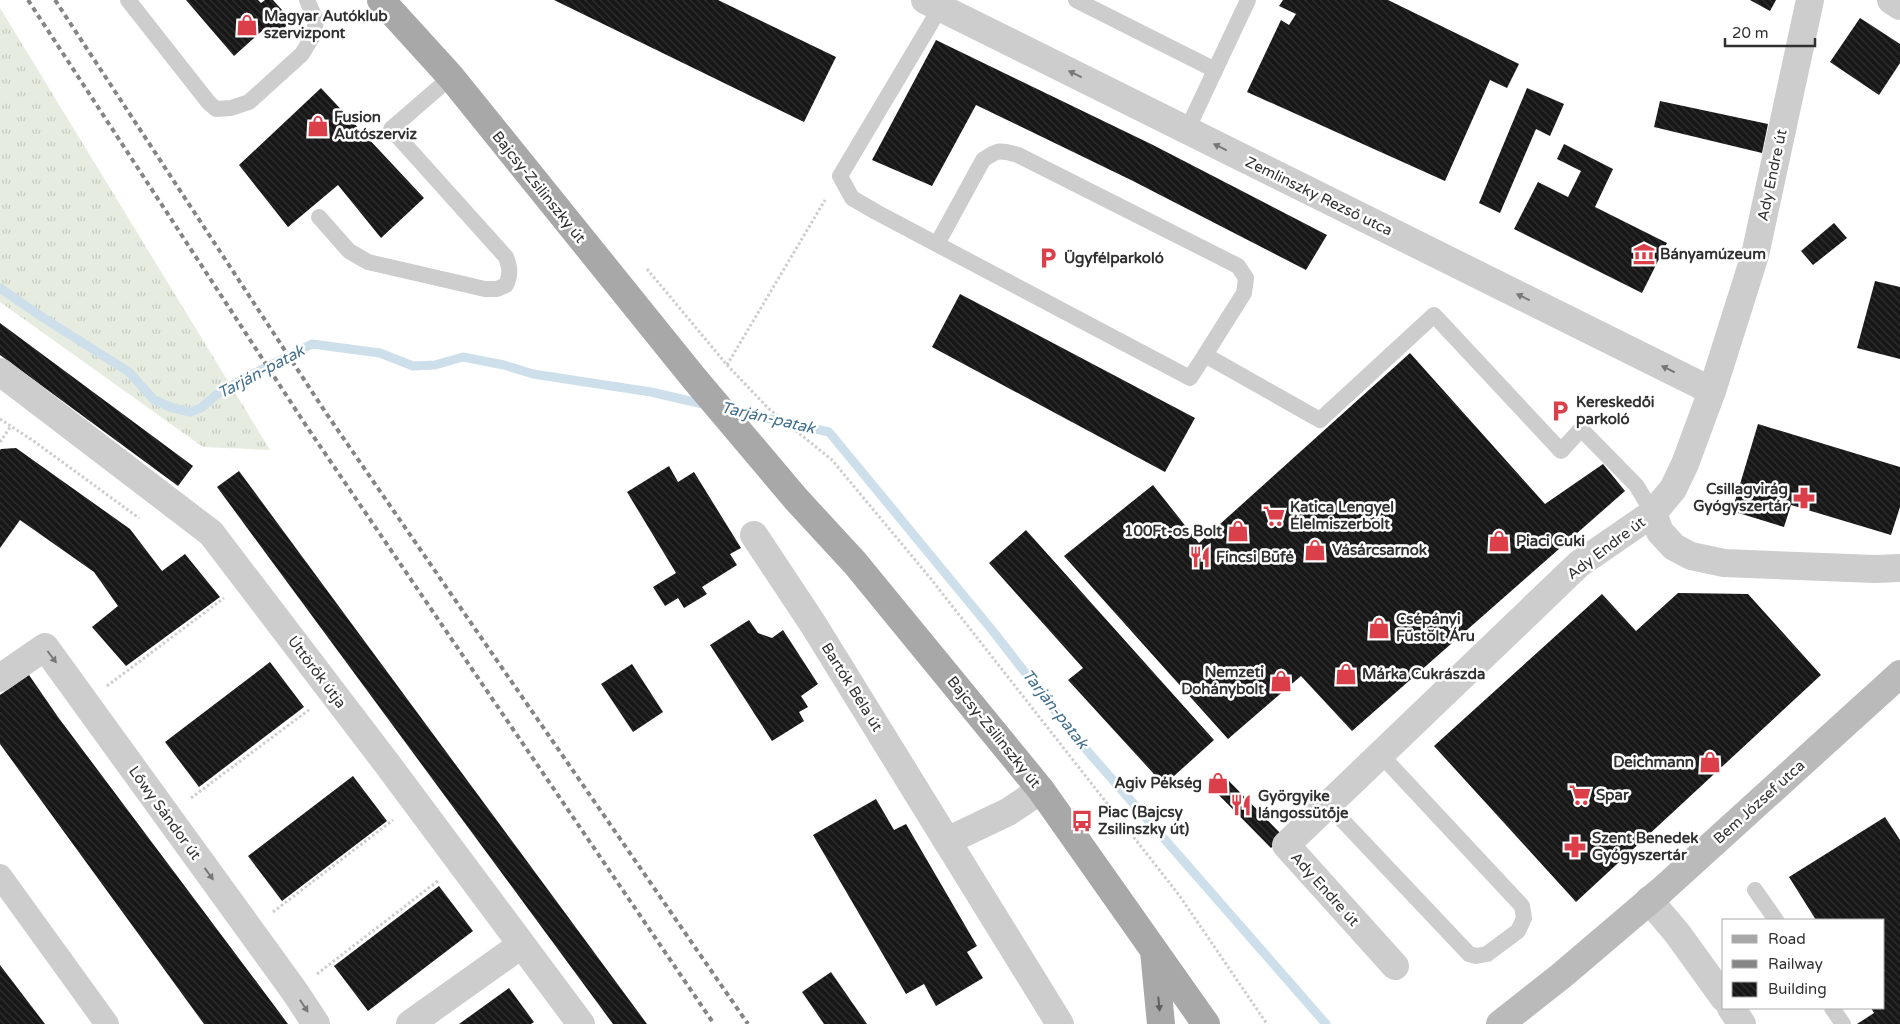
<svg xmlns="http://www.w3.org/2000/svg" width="1900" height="1024" font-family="'Varela Round',sans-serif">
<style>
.grass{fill:url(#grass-tufts)}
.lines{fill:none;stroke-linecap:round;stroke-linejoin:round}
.stream{stroke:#cddfea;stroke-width:9}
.building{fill:url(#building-back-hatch)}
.path{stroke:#cdcdcd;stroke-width:3;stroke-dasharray:2.5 2.5;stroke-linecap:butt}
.service{stroke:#cdcdcd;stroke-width:16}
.pedestrian{stroke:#cdcdcd;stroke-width:24}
.minor{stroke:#cdcdcd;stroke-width:28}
.secondary{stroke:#bababa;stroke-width:28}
.primary{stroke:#a8a8a8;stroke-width:28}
.rail{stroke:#858585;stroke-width:4;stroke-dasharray:5 4;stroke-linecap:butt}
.oneway{fill:#777}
.oneway2{fill:#606060}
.labels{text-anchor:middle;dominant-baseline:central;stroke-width:5;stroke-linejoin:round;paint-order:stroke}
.poi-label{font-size:15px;font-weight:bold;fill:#303030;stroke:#fff;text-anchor:start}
.street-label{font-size:15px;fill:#303030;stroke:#fff}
.water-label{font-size:16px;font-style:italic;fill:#43708e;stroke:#fff}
</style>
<defs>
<pattern id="grass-tufts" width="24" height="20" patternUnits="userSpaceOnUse" patternTransform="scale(1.25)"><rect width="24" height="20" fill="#e6ecdf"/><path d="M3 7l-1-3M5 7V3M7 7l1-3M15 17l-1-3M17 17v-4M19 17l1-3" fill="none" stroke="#c6cbc0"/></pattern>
<pattern id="building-back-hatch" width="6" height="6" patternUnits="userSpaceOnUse" patternTransform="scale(1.25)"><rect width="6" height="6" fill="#171717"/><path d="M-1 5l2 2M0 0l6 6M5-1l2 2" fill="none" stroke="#303030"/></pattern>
</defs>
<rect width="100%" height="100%" fill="#fff"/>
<polygon class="grass" points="0,8 270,450 203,447 0,302"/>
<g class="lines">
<g class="stream">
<polyline points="0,288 42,317 129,372 154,400 173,408 190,412 201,408 216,395 245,378 312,344 380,353 413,366 435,365 463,357 504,365 533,374 651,392 707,405"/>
<polyline points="730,410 829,432 992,630 1077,739 1326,1024"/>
</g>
</g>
<g class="building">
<polygon points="186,0 258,0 261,3 265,0 273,0 292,21 271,39 263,30 234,56"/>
<polygon points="554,0 718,0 836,57 804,122"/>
<polygon points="1283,0 1388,0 1519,64 1507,88 1490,80 1445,181 1247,92 1281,20 1289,25 1296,14 1279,6"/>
<polygon points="1750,0 1776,0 1770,11"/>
<polygon points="1860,18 1900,44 1900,63 1879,95 1830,62"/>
<polygon points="936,40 1153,145 1327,235 1306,270 1133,181 976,105 932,186 872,160"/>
<polygon points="321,88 424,198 381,238 338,185 288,227 239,165"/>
<polygon points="1527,88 1564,104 1550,136 1536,129 1500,213 1479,203"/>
<polygon points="1660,101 1768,124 1762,153 1654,127"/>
<polygon points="1564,144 1613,169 1595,207 1667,243 1642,293 1514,229 1538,182 1568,197 1581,171 1557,159"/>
<polygon points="1834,223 1847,238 1813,265 1801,251"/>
<polygon points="1875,281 1900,287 1900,359 1857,348"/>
<polygon points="960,294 1195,418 1165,472 932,347"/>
<polygon points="0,323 193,466 178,486 0,355"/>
<polygon points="1410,353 1545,504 1603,464 1625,491 1352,731 1301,676 1228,739 1064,556 1153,485 1199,543"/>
<polygon points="1758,424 1900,467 1900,507 1891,535 1791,505 1784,527 1732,511"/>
<polygon points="16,448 130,529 162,571 185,554 220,597 126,666 92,627 118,606 94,572 20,520 0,548 0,450 1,449"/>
<polygon points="669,466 678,482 694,472 741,548 730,554 737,565 702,587 707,594 684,608 678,598 665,606 653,587 676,573 627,492"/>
<polygon points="239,471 647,1024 613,1024 217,487"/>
<polygon points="1026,530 1214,740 1164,785 1068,680 1083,668 989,563"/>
<polygon points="1678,593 1748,594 1821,675 1576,902 1434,746 1602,594 1636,631"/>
<polygon points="749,620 758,633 772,638 783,630 818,684 801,696 808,707 799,712 804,721 772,741 710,645"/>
<polygon points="270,662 304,707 199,787 165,742"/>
<polygon points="632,664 663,712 633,732 601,684"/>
<polygon points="29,675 58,717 288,1024 204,1024 0,744 0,695"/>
<polygon points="1220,772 1283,836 1271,848 1207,783"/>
<polygon points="353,776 387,821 282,901 248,856"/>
<polygon points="876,799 894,830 906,824 977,946 967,952 983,978 936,1006 924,984 906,994 813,835"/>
<polygon points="1885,817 1900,840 1900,1024 1857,1024 1874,1013 1871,1008 1884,1008 1884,920 1816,920 1789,877"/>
<polygon points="439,886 473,931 368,1011 334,966"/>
<polygon points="0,965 45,1024 0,1024"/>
<polygon points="831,972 867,1024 824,1024 802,992"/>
<polygon points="509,988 534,1022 531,1024 459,1024"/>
</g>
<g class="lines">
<g class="path">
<polyline points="647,269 727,365 768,408 832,460 931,579 1179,895 1267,1024"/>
<polyline points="727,365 825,200"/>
<polyline points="0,419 35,442 139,518"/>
<polyline points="0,442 11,426"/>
<polyline points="107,686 224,598"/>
<polyline points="191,798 310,709"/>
<polyline points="273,912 393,820"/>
<polyline points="317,974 439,880"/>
</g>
<g class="service">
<polyline points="128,0 209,103 216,109 231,108 249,102 302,54 314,34 316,20 307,0"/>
<polyline points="1076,0 1215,70"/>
<polyline points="940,8 840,176 852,198 876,212 1190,378 1205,355 1320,420 1434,315 1561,451 1581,429 1636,485 1653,513"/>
<polyline points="1187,130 1248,0"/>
<path d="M319,217L349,251L368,262L485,289H497L506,285C511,274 510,268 506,257L391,129L451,77"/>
<path d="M937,244L983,160C998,149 1001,150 1018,155L1238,266L1246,278L1244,293L1205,355"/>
<polyline points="1328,805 1469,954 1476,956 1487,954 1518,931 1524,918 1522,906 1381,755"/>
<polyline points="1755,890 1776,920"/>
<polyline points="1832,1008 1843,1024"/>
</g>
<polyline class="pedestrian" points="0,876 107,1024"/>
<g class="minor">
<polyline points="925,0 1712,391"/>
<polyline points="1891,0 1900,6"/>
<polyline points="0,372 211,533 388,765 581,1024"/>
<polyline points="1653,513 1660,532 1674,547 1691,556 1724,563 1875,569 1900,568"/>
<polyline points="754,535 813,624 1060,1024"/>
<polyline points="0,678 45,647 295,992 316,1024"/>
<polyline points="947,841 1008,812 1041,790"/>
<polyline points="1649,900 1677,933 1724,998"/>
<polyline points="1395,966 1286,845 1579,564 1653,513 1673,489 1685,464 1712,391 1755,255 1810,0"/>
<polyline points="1731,1008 1742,1024"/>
<polyline points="410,1024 521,945"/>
</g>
<polyline class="secondary" points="1500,1024 1561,976 1662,890 1900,674"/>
<g class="primary">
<polyline points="381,0 451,77 693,377 796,499 855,563 1041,790 1206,1024"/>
<polyline points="1154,951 1161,1024"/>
</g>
<g class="rail">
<polyline points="28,0 307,427 714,1024"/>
<polyline points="55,0 326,413 748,1024"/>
</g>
</g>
<defs><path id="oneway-solid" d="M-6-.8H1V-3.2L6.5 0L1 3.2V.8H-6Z" transform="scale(1.25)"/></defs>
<g class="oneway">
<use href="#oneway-solid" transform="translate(1075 74) rotate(-154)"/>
<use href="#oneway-solid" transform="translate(1220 147) rotate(-154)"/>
<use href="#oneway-solid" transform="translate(1523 297) rotate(-154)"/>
<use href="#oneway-solid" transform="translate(1668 369) rotate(-154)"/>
<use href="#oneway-solid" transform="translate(52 657) rotate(53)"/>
<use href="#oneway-solid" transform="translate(209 874) rotate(54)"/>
<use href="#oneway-solid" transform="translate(304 1006) rotate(57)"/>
</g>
<use class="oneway2" href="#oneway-solid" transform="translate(1159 1004) rotate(84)"/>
<defs>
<g id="shop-bare" transform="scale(1.725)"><path d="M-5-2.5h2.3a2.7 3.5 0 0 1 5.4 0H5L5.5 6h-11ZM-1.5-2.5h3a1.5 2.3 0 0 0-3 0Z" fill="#da3f4a" stroke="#fff" stroke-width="2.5" paint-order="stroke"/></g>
<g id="museum-bare" transform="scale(1.725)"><path d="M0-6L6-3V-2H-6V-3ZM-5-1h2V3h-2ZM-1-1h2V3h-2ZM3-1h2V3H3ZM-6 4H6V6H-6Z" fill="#da3f4a" stroke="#fff" stroke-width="2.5" paint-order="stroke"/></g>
<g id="parking-bare" transform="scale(1.725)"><path d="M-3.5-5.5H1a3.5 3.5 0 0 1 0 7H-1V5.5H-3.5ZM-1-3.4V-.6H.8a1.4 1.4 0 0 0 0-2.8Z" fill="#da3f4a" stroke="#fff" stroke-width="2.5" paint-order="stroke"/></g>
<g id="pharmacy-bare" transform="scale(1.725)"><path d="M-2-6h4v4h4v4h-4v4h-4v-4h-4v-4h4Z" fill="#da3f4a" stroke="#fff" stroke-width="2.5" paint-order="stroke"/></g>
<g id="supermarket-bare" transform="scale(1.725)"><path d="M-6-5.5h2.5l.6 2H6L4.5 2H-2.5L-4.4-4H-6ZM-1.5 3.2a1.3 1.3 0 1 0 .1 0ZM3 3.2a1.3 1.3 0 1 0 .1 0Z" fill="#da3f4a" stroke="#fff" stroke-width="2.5" paint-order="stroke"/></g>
<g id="restaurant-bare" transform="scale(1.725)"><path d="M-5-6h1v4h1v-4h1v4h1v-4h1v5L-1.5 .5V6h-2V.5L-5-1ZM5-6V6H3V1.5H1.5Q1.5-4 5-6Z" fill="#da3f4a" stroke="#fff" stroke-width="2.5" paint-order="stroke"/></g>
<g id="bus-bare" transform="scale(1.725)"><path d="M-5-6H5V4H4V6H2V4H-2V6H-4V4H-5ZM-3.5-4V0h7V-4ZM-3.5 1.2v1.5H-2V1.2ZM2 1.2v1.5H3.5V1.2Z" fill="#da3f4a" stroke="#fff" stroke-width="2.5" paint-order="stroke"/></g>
</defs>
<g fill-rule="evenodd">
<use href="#shop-bare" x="247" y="25"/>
<use href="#shop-bare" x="318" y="126"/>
<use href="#museum-bare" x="1644" y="254"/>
<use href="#parking-bare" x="1048" y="258"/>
<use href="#parking-bare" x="1560" y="411"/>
<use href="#pharmacy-bare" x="1804" y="498"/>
<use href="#supermarket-bare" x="1274" y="516"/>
<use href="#shop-bare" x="1238" y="531"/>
<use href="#shop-bare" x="1499" y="541"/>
<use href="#shop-bare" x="1315" y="550"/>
<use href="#restaurant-bare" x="1200" y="557"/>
<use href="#shop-bare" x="1379" y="628"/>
<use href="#shop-bare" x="1346" y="674"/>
<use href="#shop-bare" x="1281" y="681"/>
<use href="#shop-bare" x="1710" y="762"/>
<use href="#shop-bare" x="1218" y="783"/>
<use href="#supermarket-bare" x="1580" y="795"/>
<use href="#restaurant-bare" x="1241" y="805"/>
<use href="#bus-bare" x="1082" y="821"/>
<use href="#pharmacy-bare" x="1575" y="847"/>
</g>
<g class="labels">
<g class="poi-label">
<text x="264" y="16">Magyar Autóklub<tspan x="264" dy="17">szervizpont</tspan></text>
<text x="334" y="117">Fusion<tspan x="334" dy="17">Autószerviz</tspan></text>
<text x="1660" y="254">Bányamúzeum</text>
<text x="1064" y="258">Ügyfélparkoló</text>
<text x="1576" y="402">Kereskedői<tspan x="1576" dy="17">parkoló</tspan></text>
<text x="1788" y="489" text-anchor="end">Csillagvirág<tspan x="1788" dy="17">Gyógyszertár</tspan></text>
<text x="1290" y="507">Katica Lengyel<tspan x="1290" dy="17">Élelmiszerbolt</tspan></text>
<text x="1222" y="531" text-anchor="end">100Ft-os Bolt</text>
<text x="1516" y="541">Piaci Cuki</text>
<text x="1332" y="550">Vásárcsarnok</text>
<text x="1216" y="557">Fincsi Büfé</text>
<text x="1396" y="619">Csépányi<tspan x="1396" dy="17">Füstölt Áru</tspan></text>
<text x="1264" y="672" text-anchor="end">Nemzeti<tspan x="1264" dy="17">Dohánybolt</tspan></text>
<text x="1362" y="674">Márka Cukrászda</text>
<text x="1694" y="762" text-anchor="end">Deichmann</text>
<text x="1202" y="783" text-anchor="end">Agiv Pékség</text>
<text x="1596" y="795">Spar</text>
<text x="1258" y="796">Györgyike<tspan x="1258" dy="17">lángossütője</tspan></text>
<text x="1098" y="812">Piac (Bajcsy<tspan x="1098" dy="17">Zsilinszky út)</tspan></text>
<text x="1592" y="838">Szent Benedek<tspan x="1592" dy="17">Gyógyszertár</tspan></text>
</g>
<g class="street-label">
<text transform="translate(1772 175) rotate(-78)">Ady Endre út</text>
<text transform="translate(539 187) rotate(51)">Bajcsy-Zsilinszky út</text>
<text transform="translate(1319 196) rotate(26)">Zemlinszky Rezső utca</text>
<text transform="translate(1606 548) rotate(-37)">Ady Endre út</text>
<text transform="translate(317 672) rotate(53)">Úttörők útja</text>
<text transform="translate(852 687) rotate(58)">Bartók Béla út</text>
<text transform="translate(994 732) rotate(51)">Bajcsy-Zsilinszky út</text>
<text transform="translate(1759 802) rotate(-42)">Bem József utca</text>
<text transform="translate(165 813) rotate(54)">Lőwy Sándor út</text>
<text transform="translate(1325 889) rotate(48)">Ady Endre út</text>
</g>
<g class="water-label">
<text transform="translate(261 372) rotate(-28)">Tarján-patak</text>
<text transform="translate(768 418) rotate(13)">Tarján-patak</text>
<text transform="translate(1055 709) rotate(52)">Tarján-patak</text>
</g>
</g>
<rect x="1722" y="919" width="162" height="90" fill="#ffffff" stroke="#acacac"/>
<rect x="1732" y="935" width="25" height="8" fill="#a8a8a8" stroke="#acacac"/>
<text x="1768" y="944" font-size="15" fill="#303030">Road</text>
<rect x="1732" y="960" width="25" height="8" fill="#858585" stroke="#acacac"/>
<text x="1768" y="969" font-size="15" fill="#303030">Railway</text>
<rect x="1732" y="982" width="25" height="15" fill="url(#building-back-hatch)" stroke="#acacac"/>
<text x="1768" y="994" font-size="15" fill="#303030">Building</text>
<path d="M1725 38v8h90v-8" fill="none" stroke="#303030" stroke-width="2.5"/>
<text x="1732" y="38" font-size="15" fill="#303030" stroke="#ffffff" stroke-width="4" paint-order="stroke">20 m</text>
</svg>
